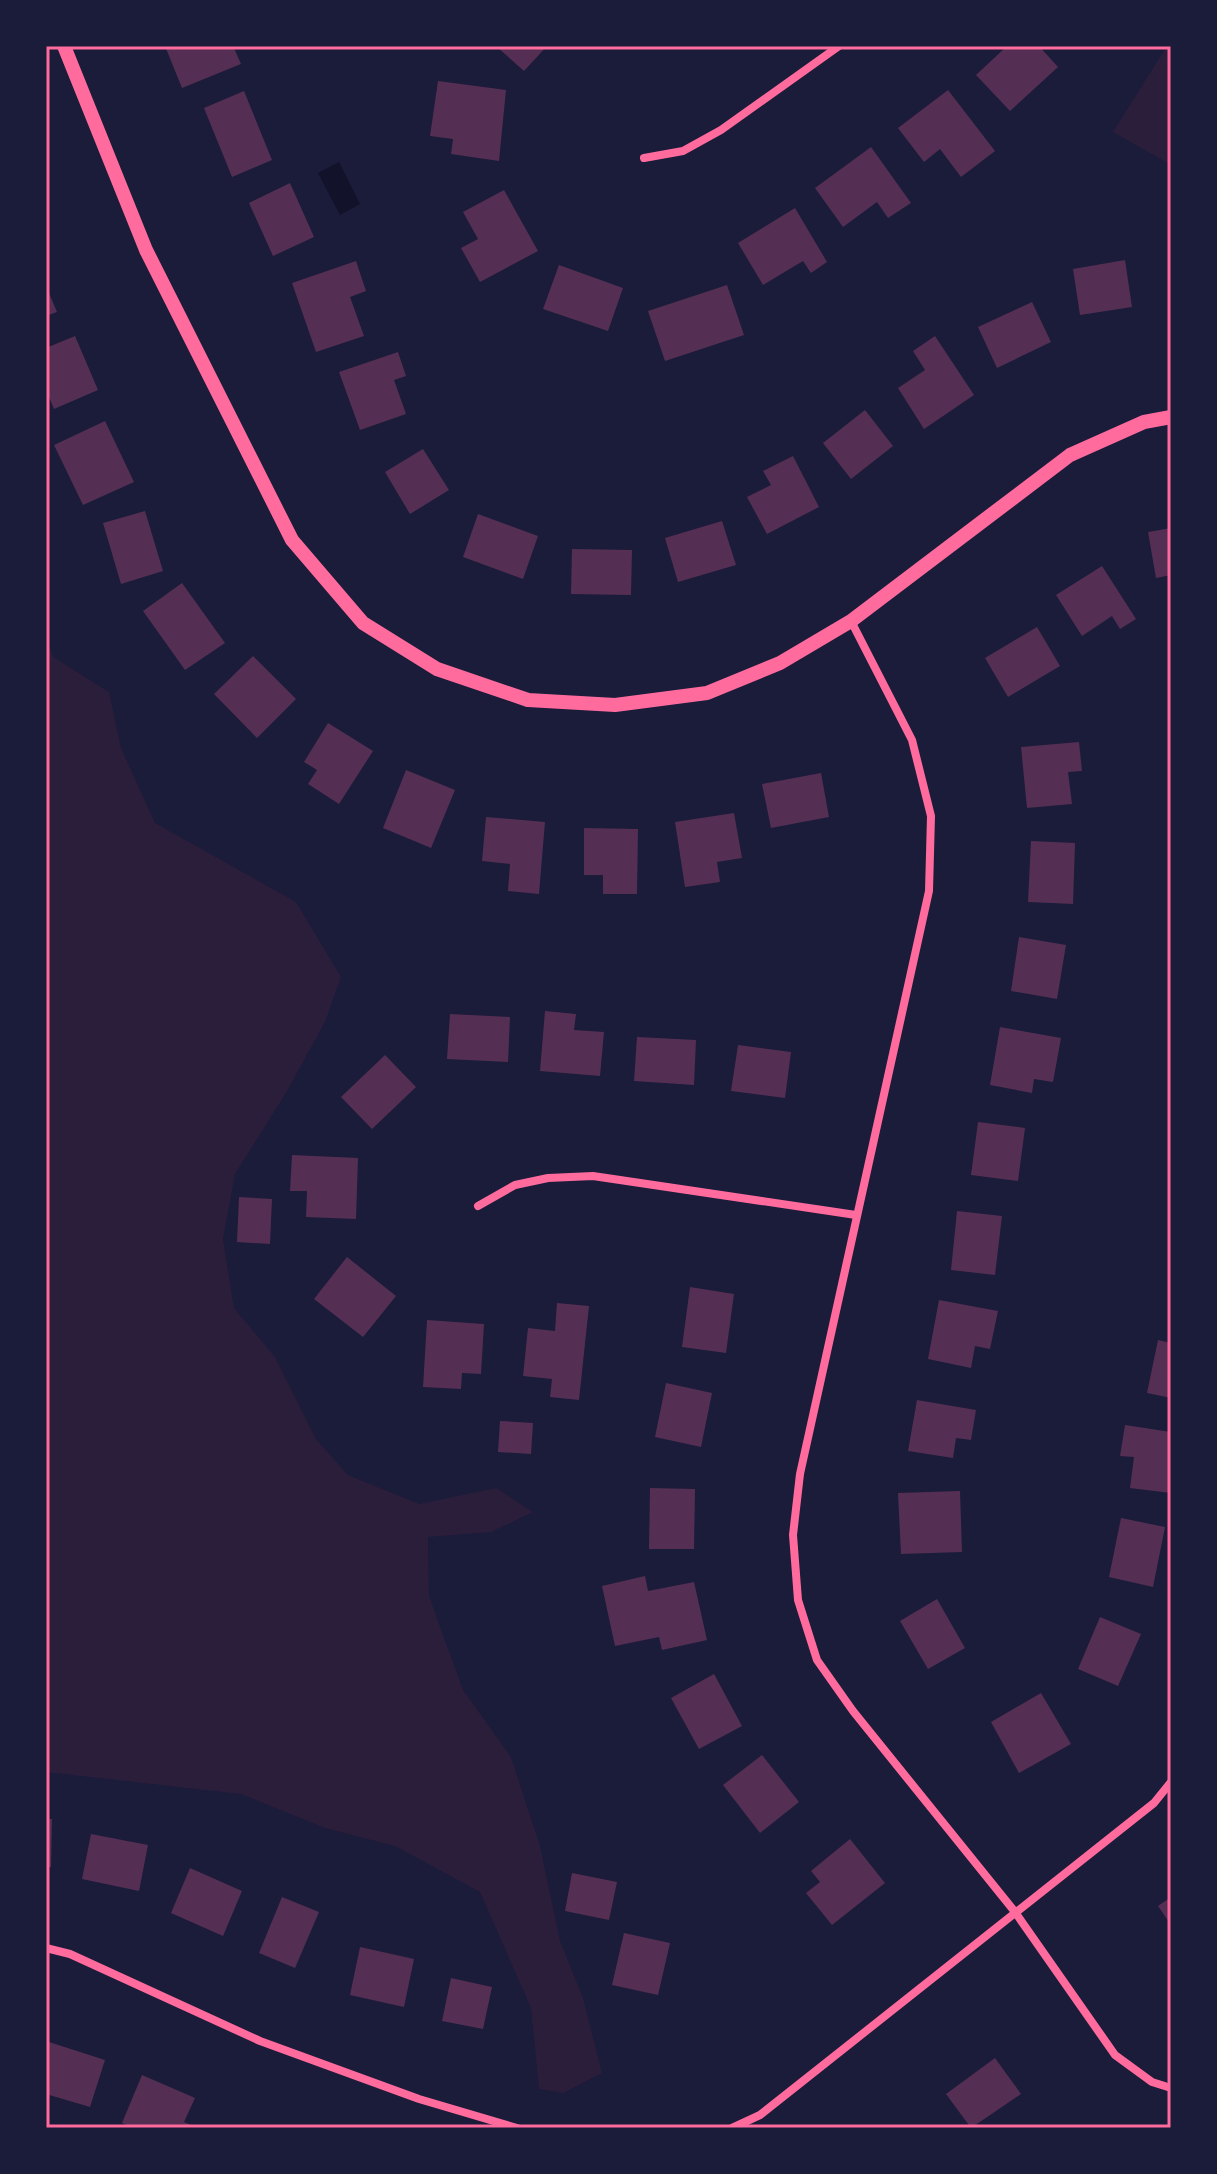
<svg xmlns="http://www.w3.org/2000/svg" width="1217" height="2174" font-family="'Asap Condensed',sans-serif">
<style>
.green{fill:#2a1e3b}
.water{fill:#12122b}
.building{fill:#542f53}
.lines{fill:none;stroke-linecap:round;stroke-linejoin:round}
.minor{stroke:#ff6b9d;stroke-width:8}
.tertiary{stroke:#ff6b9d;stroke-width:14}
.neatline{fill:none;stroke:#ff6b9d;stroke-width:3}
</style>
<rect width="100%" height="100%" fill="#1b1b3a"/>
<g class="green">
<polygon points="1167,46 1171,46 1171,165 1113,132"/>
<polygon points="46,636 53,657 109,692 121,748 155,823 296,902 341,977 325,1022 286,1093 235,1174 223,1239 234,1308 275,1357 316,1439 348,1475 419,1504 496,1488 533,1512 491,1532 428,1537 429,1596 463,1690 511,1757 540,1846 560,1941 583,1998 602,2073 563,2093 539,2089 531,2008 480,1892 395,1846 325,1828 241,1794 46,1772"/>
</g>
<polygon class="water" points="339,162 360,204 340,215 318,173"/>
<g class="building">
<polygon points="165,46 233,46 241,64 182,88"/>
<polygon points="496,46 547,46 524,71"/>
<polygon points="1007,46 1039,46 1058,67 1010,111 976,75"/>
<polygon points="438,81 506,90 499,161 451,154 453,139 430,136"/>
<polygon points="948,90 995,151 961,177 940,149 924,162 898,128"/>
<polygon points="244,91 272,160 232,177 204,108"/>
<polygon points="871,147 911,203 888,218 877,202 843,227 815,188"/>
<polygon points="290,183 314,237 273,256 249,203"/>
<polygon points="504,190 538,251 480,282 461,248 478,239 463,212"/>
<polygon points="795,208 827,262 811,273 803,261 763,285 738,243"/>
<polygon points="1125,260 1132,307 1080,315 1073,269"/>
<polygon points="356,261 366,291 350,297 364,336 316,352 292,283"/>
<polygon points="559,265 623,288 608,331 543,309"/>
<polygon points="727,285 744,335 665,361 648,311"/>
<polygon points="46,286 57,312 46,316"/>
<polygon points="1032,302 1051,342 997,368 978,327"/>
<polygon points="75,336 98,390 54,409 46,390 46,348"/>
<polygon points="935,336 974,395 924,429 898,388 925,370 913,351"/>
<polygon points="398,352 406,376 394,380 406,414 360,430 339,372"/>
<polygon points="865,410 893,446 851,479 823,443"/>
<polygon points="105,421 134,482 83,505 54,445"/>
<polygon points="423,449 449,490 410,514 385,472"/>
<polygon points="793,456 819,507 767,534 747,497 771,485 763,471"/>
<polygon points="145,511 163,571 121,584 103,523"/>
<polygon points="478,514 538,536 523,579 463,557"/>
<polygon points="722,521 736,565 678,582 665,538"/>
<polygon points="1171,528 1171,575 1156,578 1148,532"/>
<polygon points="572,549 632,550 631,595 571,594"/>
<polygon points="1102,566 1136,619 1120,629 1112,616 1082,636 1056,595"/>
<polygon points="182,583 225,643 185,670 143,611"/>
<polygon points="1037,627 1060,666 1008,697 985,658"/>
<polygon points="253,656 296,699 257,738 214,694"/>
<polygon points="328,723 373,751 339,804 308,784 317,770 304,762"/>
<polygon points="1079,742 1082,771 1068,772 1072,804 1027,808 1021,747"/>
<polygon points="406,770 455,790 431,848 383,828"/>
<polygon points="821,773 829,817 771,828 762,784"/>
<polygon points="734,813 742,858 717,862 720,882 685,887 675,822"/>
<polygon points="486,817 545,822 539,894 508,891 510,864 482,861"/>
<polygon points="584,828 638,829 637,894 603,894 603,875 584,875"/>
<polygon points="1031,841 1075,843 1073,904 1028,902"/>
<polygon points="1019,937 1066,945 1057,999 1011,991"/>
<polygon points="545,1011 576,1014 574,1030 604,1032 600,1076 540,1071"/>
<polygon points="450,1014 510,1017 508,1062 447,1059"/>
<polygon points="1000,1027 1061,1038 1053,1082 1034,1079 1032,1093 990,1085"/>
<polygon points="637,1037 696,1040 694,1085 634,1081"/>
<polygon points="738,1045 791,1052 785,1098 731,1091"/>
<polygon points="385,1055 416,1087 372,1129 341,1097"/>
<polygon points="978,1122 1025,1128 1018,1181 971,1175"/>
<polygon points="292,1155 358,1158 356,1219 306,1217 307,1191 290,1191"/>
<polygon points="239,1197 272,1199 270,1244 237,1242"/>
<polygon points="957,1211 1002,1216 995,1275 951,1270"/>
<polygon points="347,1257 396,1296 363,1337 314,1299"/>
<polygon points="690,1287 734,1294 726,1353 682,1347"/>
<polygon points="939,1300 998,1311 990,1349 975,1346 971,1368 928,1359"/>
<polygon points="557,1303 589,1306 579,1400 550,1397 552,1379 523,1376 528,1328 555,1331"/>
<polygon points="427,1320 484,1324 481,1374 462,1373 461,1389 423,1387"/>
<polygon points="1158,1340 1171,1343 1171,1398 1147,1393"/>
<polygon points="666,1383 712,1393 701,1447 655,1437"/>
<polygon points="917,1400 976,1410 971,1440 956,1438 953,1458 908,1451"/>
<polygon points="500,1421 533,1423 531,1454 498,1452"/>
<polygon points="1125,1425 1171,1432 1171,1493 1130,1488 1134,1457 1120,1456"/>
<polygon points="650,1488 695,1489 694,1549 649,1549"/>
<polygon points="960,1491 962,1552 901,1554 898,1493"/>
<polygon points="1121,1518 1165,1527 1153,1587 1109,1577"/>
<polygon points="645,1576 648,1591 694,1582 707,1640 662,1650 659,1637 615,1646 602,1586"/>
<polygon points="937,1599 965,1648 928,1669 900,1621"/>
<polygon points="1100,1617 1141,1634 1118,1686 1078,1669"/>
<polygon points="714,1674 742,1726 699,1749 671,1698"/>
<polygon points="1041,1693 1071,1744 1019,1773 991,1722"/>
<polygon points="762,1755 799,1802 760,1833 723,1785"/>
<polygon points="46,1819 52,1819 51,1867 46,1867"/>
<polygon points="91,1834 148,1845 139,1891 82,1879"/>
<polygon points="850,1839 885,1883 832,1925 806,1893 820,1882 811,1871"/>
<polygon points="190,1868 242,1891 223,1936 171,1913"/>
<polygon points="572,1873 617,1882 609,1920 565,1911"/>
<polygon points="282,1897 319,1912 295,1968 259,1953"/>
<polygon points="1171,1897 1171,1925 1158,1906"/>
<polygon points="624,1933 670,1943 658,1995 612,1985"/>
<polygon points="360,1947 414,1959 404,2007 350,1995"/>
<polygon points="451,1978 492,1987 483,2029 442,2021"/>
<polygon points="49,2042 105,2060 90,2107 46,2094"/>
<polygon points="995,2058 1021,2094 971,2128 946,2094"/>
<polygon points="142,2075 195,2098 184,2122 198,2128 133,2128 122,2123"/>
</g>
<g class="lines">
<g class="minor">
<polyline points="644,158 683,151 721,130 839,46"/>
<polyline points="851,621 912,740 931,816 929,891 800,1474 793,1535 798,1600 817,1660 853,1711 1015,1912 1115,2055 1152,2082 1171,2088"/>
<polyline points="478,1206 515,1185 548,1178 593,1176 856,1215"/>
<polyline points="46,1948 70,1954 260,2041 419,2099 517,2128"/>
<polyline points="732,2128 760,2115 1154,1803 1171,1782"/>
</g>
<polyline class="tertiary" points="64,46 146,250 292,540 363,623 437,669 528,700 615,705 707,693 780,663 851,621 1070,455 1144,422 1171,417"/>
</g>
<rect width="1217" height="2174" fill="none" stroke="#1b1b3a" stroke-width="96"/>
<rect x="48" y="48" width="1121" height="2078" class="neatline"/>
</svg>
